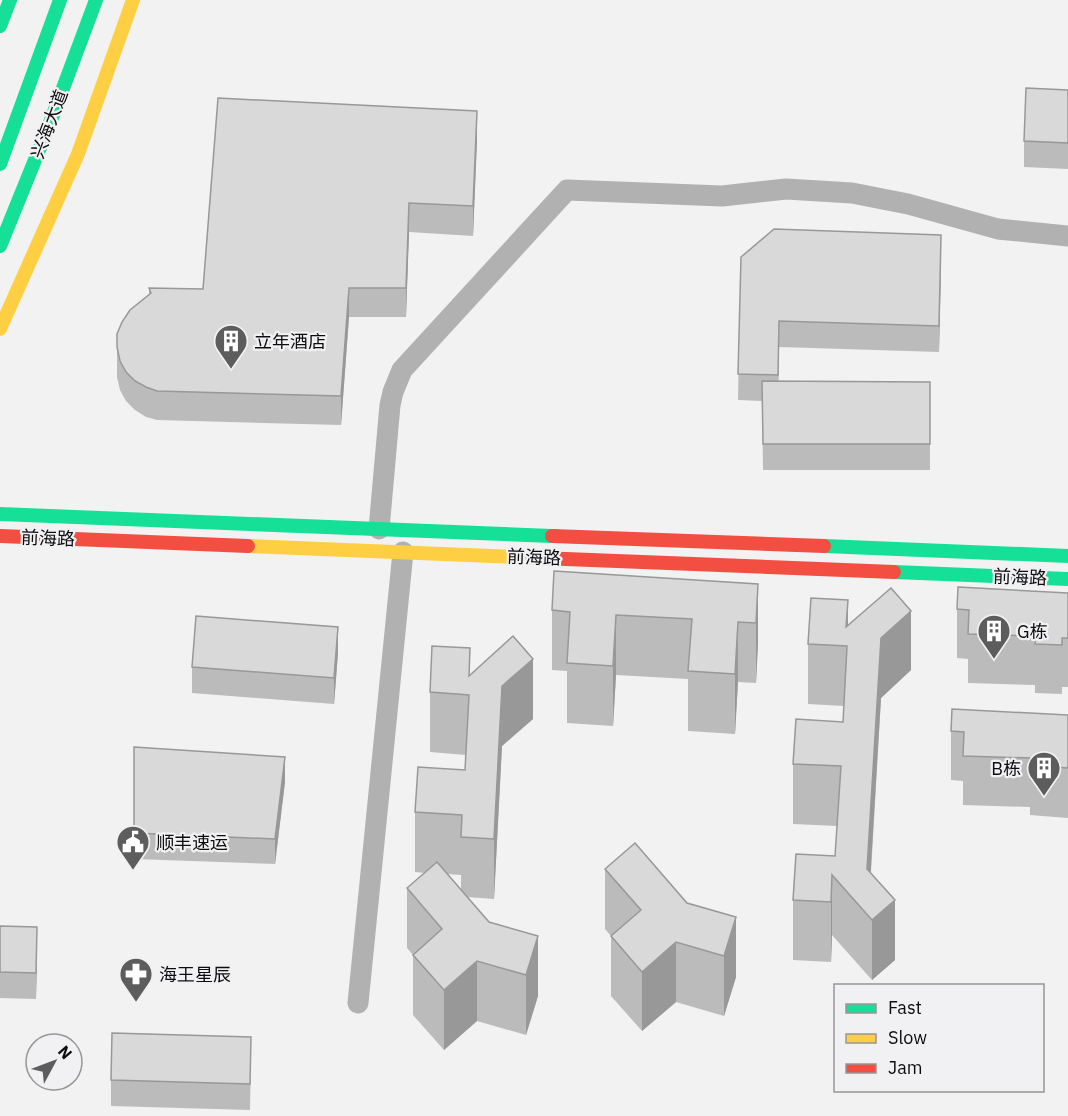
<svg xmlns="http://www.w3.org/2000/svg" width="1068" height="1116" font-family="'IBM Plex Sans','Noto Sans SC',sans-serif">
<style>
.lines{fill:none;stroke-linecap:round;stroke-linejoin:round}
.street{stroke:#b2b1b1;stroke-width:21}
.fast{stroke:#16e098;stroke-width:14}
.slow{stroke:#ffcf43;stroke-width:14}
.jam{stroke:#f24e42;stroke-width:14}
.wall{fill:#bbb;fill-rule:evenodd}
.shaded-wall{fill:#989898}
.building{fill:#d9d9d9;stroke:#989898;stroke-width:1.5}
.labels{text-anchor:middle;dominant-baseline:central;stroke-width:4.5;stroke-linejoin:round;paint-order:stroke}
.street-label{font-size:18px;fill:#0d0d0e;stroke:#f1f1f3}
.poi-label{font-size:18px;fill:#0d0d0e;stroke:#f1f1f3;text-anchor:start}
</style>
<rect width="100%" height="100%" fill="#f2f2f2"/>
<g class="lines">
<g class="street">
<polyline points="379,529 390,405 393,392 402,370 567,190 722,196 786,189 852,193 908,204 998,229 1068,236"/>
<polyline points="358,1003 403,552"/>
</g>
<g class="fast">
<polyline points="0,26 10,0"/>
<polyline points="0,164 60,0"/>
<polyline points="0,246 50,123 96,0"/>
<polyline points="0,514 552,536"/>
<polyline points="824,546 1068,556"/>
<polyline points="894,572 1068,579"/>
</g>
<g class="slow">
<polyline points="0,329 78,154 133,0"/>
<polyline points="248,546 540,558"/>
</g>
<g class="jam">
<polyline points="0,536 248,546"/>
<polyline points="552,536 824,546"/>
<polyline points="540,558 894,572"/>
</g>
</g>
<g class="wall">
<polygon points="1068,90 1068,169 1024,167 1024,141"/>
<polygon points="477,140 473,236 409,232 406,317 349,317 341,425 157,420 146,417 135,410 126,401 120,390 117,377 117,347 149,295 149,288 203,289"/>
<polygon points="741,257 941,261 939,352 779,347 778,381 930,382 930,470 763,470 762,401 738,400"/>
<polygon points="758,584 758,643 756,683 738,682 735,734 688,731 688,679 616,675 613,726 567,723 567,671 552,670 552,610"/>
<polygon points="1068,593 1068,687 1062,687 1062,694 1035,693 1035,685 968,683 968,659 957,658 957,609"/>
<polygon points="848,626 911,670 881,698 871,873 895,960 872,980 832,935 831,962 793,960 793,900 835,856 837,826 793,824 793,764 843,722 844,706 808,704 808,644"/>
<polygon points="338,653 334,704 192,693 192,667"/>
<path d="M470,675L533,719L502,746L494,899L467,897L489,922L538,936V996L526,1035L477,1021L444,1050L413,1015V955L407,948V888L425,873L415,872V812L465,770L466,755L430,752V692ZM447,874L461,875V890Z"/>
<polygon points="1068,715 1068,818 1030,815 1030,807 963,805 963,781 951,780 951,731"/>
<polygon points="134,747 285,782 275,864 134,859"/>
<polygon points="605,869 687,903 736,917 736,977 724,1016 676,1002 642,1031 611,996 611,936 605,929"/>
<polygon points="0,926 37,953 36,999 0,998"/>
<polygon points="251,1063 250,1110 111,1106 111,1080"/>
</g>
<g class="shaded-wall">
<polygon points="477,111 477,140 473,236 473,206"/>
<polygon points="409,203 409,232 406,317 406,288"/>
<polygon points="941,235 941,261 939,352 939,326"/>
<polygon points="349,288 349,317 341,425 341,396"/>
<polygon points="779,321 779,347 778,401 778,375"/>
<polygon points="758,584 758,643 756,683 756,623"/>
<polygon points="848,600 848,660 846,627"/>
<polygon points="911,611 911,670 881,698 868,915 867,869 881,638"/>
<polygon points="616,615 616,675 613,726 613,666"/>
<polygon points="738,622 738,682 735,734 735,674"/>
<polygon points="338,627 338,653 334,704 334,678"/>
<polygon points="533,659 533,719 502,746 494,899 494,839 502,686"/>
<polygon points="285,757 285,782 275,864 275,839"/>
<polygon points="832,875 832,935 831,962 831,902"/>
<polygon points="895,900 895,960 872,980 872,920"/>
<polygon points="736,917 736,977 724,1016 724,956"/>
<polygon points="37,927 37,953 36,999 36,973"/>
<polygon points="538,936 538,996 526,1035 526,975"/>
<polygon points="676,942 676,1002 642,1031 642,972"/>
<polygon points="477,961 477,1021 444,1050 444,990"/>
</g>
<g class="building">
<polygon points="1026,88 1068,90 1068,143 1024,141"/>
<polygon points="218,98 477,111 473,206 409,203 406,288 349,288 341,396 157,391 146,387 135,381 126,372 120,361 117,347 117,334 122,322 130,310 151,293 149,288 203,289"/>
<polygon points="774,229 941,235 939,326 779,321 778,375 738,374 741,257"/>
<polygon points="762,381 930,382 930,444 763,444"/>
<polygon points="554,571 758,584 756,623 738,622 735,674 688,671 692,619 616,615 613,666 567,663 570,612 552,610"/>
<polygon points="958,587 1068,593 1068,638 1062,638 1062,645 1035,644 1036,636 968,634 969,610 957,609"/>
<polygon points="891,588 911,611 881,638 867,869 895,900 872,920 832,875 831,902 793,900 796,854 835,856 841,766 793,764 796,719 843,722 847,646 808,644 811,598 848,600 846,627"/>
<polygon points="196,616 338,627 334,678 192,667"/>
<polygon points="513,636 533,659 502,686 494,839 461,837 462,815 415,812 418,767 465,770 469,695 430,692 432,646 470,648 469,676"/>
<polygon points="952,709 1068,715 1068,768 1030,765 1030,758 963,756 964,732 951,731"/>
<polygon points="134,747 285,757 275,839 134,833"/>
<polygon points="635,843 687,903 736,917 724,956 676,942 642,972 611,936 641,910 605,869"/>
<polygon points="437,862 489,922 538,936 526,975 477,961 444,990 413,955 442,929 407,888"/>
<polygon points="0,926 37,927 36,973 0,972"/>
<polygon points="112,1033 251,1037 250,1084 111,1080"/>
</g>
<defs>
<g id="building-pin" transform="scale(1.725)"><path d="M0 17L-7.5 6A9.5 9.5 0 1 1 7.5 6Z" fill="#5d5d5e" stroke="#f1f1f3"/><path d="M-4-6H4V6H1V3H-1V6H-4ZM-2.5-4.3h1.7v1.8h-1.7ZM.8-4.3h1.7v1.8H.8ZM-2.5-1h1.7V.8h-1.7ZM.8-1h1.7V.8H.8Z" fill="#fff"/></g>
<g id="civic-pin" transform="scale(1.725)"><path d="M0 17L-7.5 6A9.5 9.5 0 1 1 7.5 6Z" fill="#5d5d5e" stroke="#f1f1f3"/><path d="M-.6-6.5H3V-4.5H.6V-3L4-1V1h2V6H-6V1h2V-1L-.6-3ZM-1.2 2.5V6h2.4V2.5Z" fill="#fff"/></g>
<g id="pharmacy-pin" transform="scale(1.725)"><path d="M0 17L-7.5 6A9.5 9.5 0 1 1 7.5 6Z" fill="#5d5d5e" stroke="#f1f1f3"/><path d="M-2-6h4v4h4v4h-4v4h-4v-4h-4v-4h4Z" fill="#fff"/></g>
</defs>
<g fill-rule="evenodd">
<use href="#building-pin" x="231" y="341"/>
<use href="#building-pin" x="994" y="631"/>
<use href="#building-pin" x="1044" y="768"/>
<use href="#civic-pin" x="133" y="842"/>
<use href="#pharmacy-pin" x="136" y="974"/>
</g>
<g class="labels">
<g class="street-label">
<text transform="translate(49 124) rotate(-69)">兴海大道</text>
<text transform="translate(48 538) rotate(2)">前海路</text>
<text transform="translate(534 557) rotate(2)">前海路</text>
<text transform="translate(1020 577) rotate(2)">前海路</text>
</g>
<g class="poi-label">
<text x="254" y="341">立年酒店</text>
<text x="1017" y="631">G栋</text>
<text x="1021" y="768" text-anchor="end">B栋</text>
<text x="156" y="842">顺丰速运</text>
<text x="159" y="974">海王星辰</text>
</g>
</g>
<rect x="834" y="984" width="210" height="108" fill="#f1f1f3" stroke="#969697" stroke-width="1.5"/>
<rect x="846" y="1004" width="30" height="9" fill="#16e098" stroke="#969697" stroke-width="1.5"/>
<text x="888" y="1014" font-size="18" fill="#0d0d0e">Fast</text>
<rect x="846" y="1034" width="30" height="9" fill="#ffcf43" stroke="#969697" stroke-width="1.5"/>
<text x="888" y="1044" font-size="18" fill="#0d0d0e">Slow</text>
<rect x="846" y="1064" width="30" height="9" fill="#f24e42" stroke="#969697" stroke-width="1.5"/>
<text x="888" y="1074" font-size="18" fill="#0d0d0e">Jam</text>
<g transform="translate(54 1062) rotate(49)"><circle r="28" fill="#f1f1f3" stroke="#969697" stroke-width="1.5"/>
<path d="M0-4.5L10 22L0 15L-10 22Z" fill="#5d5d5e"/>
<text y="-9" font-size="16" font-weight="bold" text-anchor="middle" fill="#0d0d0e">N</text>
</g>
</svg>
